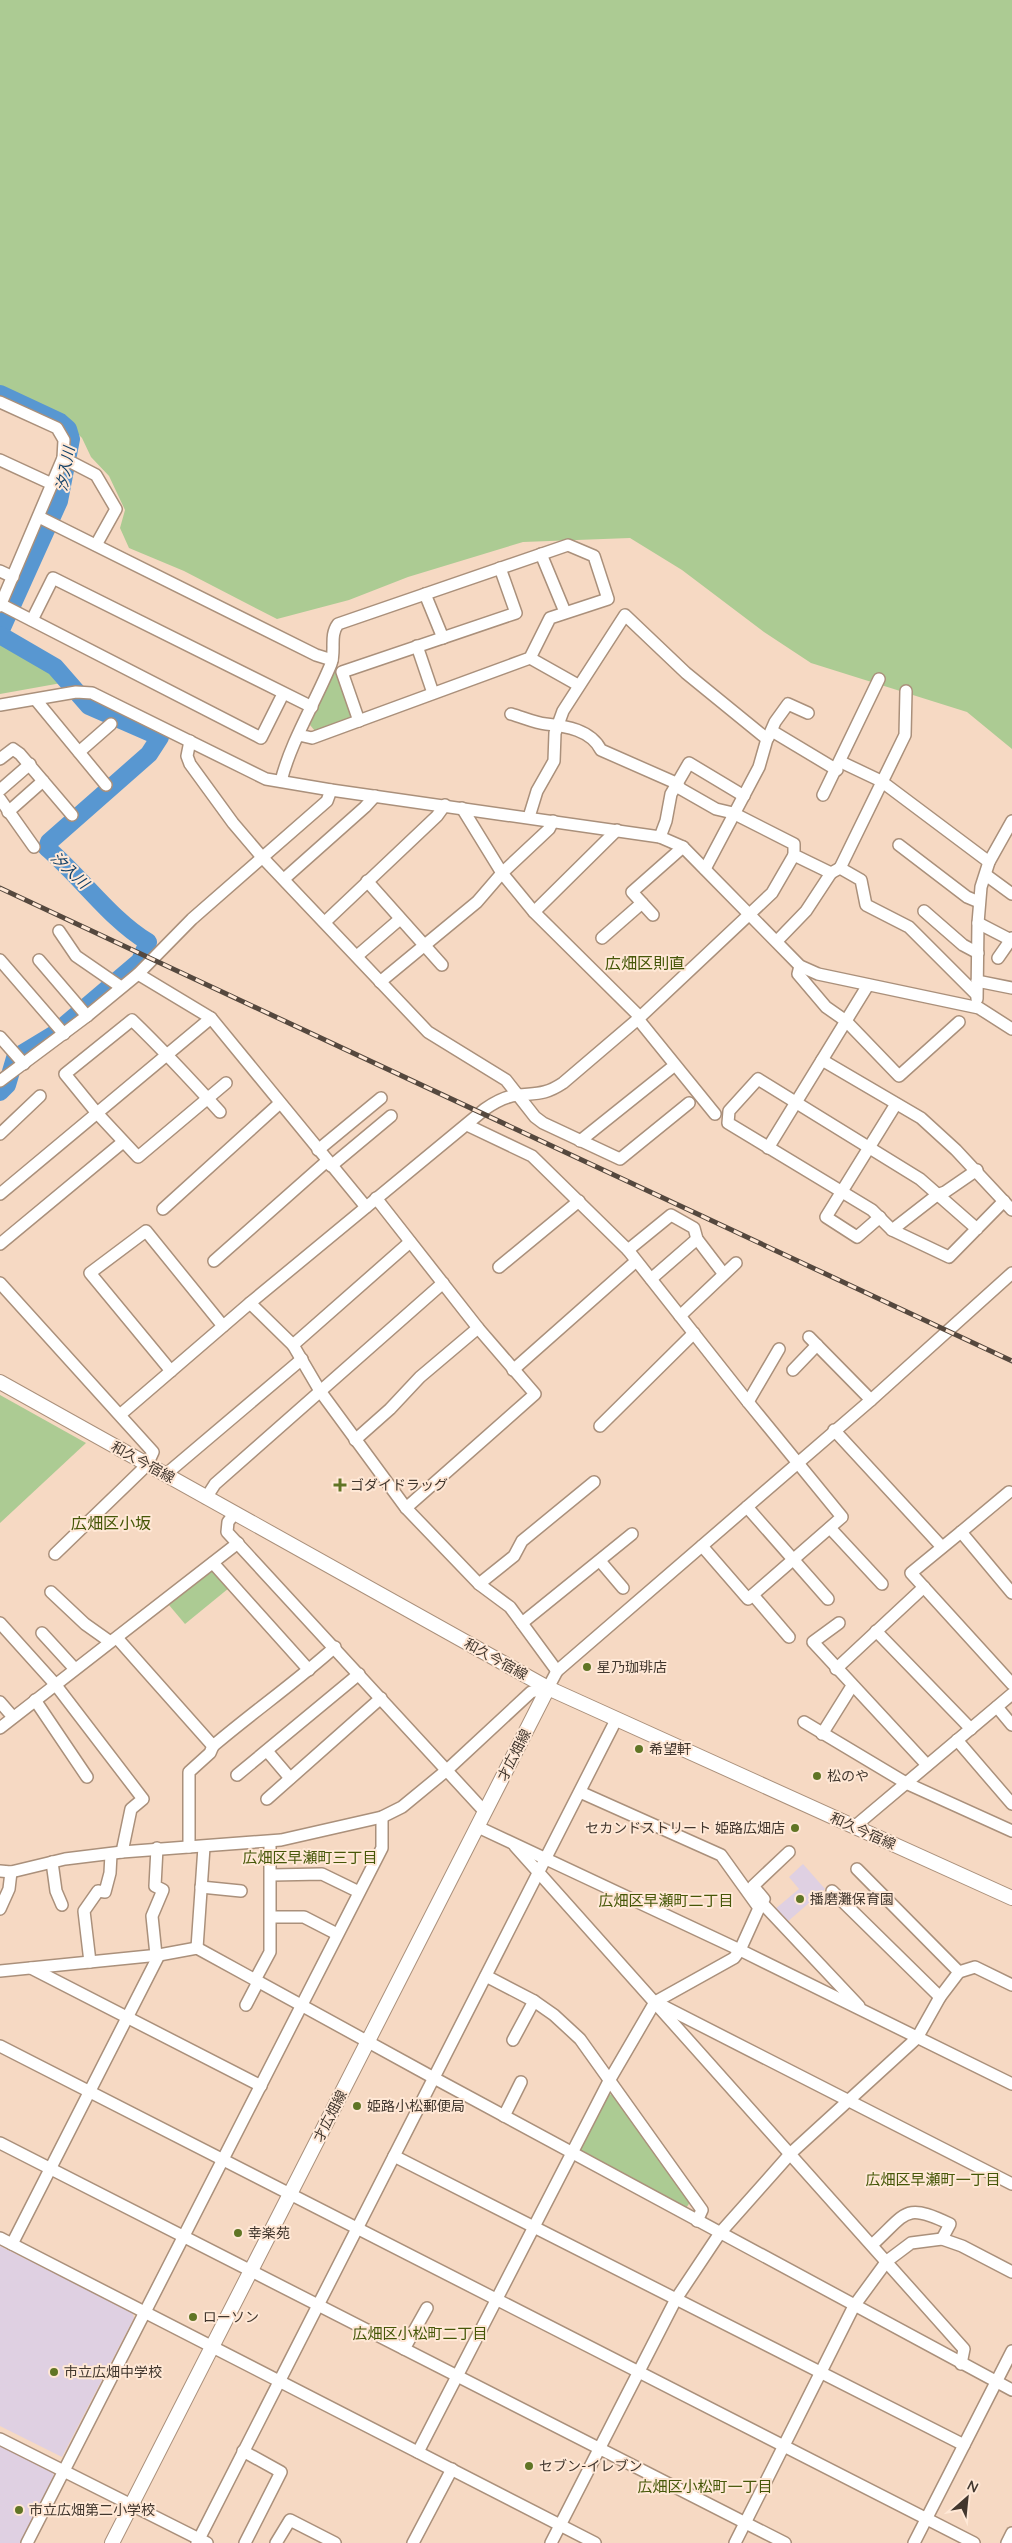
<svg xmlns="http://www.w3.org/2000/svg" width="1012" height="2543" font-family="Quicksand,'Noto Sans JP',sans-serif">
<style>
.education{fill:#dfd0e2}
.green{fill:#accb93}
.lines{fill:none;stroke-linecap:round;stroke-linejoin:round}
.river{stroke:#5897d1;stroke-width:18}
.minor-casing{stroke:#aa907b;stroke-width:14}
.major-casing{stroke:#aa907b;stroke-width:16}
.minor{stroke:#fff;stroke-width:11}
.major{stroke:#fff;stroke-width:14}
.rail-casing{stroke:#55483e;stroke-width:5}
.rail{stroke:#ffe8d6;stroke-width:3;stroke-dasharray:9;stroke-linecap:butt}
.poi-dot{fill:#607525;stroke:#ffe8d6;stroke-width:2}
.labels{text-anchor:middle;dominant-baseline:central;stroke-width:4;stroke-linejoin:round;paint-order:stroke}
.street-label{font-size:14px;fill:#42372e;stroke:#ffe8d6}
.poi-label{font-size:14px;fill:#42372e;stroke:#ffe8d6;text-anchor:start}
.water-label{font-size:15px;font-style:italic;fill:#134168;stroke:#ffe8d6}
.neighbourhood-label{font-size:15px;fill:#465708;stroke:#ffe8d6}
.quarter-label{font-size:16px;fill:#465708;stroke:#ffe8d6}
</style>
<rect width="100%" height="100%" fill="#f6d9c3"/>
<g class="education">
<polygon points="803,1864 825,1889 786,1923 774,1910 799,1889 789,1877"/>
<polygon points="0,2246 132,2312 134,2318 62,2457 0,2426"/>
<polygon points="0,2443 52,2470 54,2476 20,2543 0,2543"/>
</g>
<g class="green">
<polygon points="0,0 1012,0 1012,749 967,712 811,663 764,632 682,570 630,538 523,542 408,577 349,600 277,619 184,571 129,548 120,528 125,510 109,476 91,457 82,438 61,417 33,401 0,387"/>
<polygon points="0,637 54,668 67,682 0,694"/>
<polygon points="334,670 338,670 353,714 349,720 315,731 310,725"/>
<polygon points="0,1395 86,1443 0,1523"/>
<polygon points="213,1568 229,1588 185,1624 169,1605"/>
<polygon points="608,2094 614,2095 691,2201 686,2208 582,2152 580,2148"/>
</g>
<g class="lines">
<g class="river">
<polyline points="0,394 60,422 68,429 71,439 59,501 0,632"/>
<path d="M0,635L55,667L89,706L160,737L149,754L49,842L47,848C81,877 111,920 148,942L140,961L53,1035L15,1058L7,1085L0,1092"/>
</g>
<g class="minor-casing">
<g id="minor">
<polyline points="0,402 57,428 64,440 63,458 0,606"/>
<polyline points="63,458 96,475 116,509 96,545"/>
<polyline points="0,460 52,484"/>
<polyline points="39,517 316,655 332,660"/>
<polyline points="541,554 565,612"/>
<polyline points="0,571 13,577"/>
<polyline points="425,594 443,638"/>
<polyline points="0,604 261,738 283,694"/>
<polyline points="32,620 53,578 312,707"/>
<polyline points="417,646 433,693"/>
<polyline points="530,658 578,685"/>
<polyline points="36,700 106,785"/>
<polyline points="0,705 76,692 92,693 266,779 331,790 660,837 683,847 800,966 818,974 979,1008 1012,1029"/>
<path d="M511,714C522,717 535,723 546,724C566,726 591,730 601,750L676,783L681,789L716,809L733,813L794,844V855L831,873L840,868L861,880L866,905L909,927L976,994"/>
<polyline points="359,721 342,672 516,613 500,568"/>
<polyline points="772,731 837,770"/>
<polyline points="768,738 775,722 788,704 808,713"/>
<polyline points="190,741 187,756 190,764 233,823 262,857 428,1032 506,1080 535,1117 543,1123 620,1159 689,1103"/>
<polyline points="79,752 111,724"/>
<polyline points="0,759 13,749 20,754 72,815"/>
<polyline points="841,762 881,781 989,862"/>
<path d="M281,781C291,741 315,703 331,664C336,650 329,636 338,624L568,545L594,556L608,599L550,618L530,658L312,738L299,735"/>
<polyline points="0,790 30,764"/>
<polyline points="823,795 879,679"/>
<polyline points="0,799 34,847"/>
<polyline points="462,808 502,873 534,912 640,1017"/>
<polyline points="8,812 43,781"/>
<polyline points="529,817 537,791 554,761 555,733 563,711 625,615 686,673 767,739 759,767 705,869"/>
<polyline points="660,837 666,821 671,794 689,763 744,796"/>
<polyline points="899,845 967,897 979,902"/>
<polyline points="840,868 905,735 906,691"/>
<polyline points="986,875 1012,894"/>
<polyline points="284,879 365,807 375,796"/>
<polyline points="367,881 442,965"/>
<polyline points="924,911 963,945 978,953"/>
<polyline points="534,912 617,830"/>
<polyline points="653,915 632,892 683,847"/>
<polyline points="325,922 437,816 445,805"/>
<polyline points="978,923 1011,940"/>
<polyline points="59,931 76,956 121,987"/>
<polyline points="602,938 642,903"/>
<polyline points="777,941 806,911 831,873"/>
<polyline points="357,956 400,919"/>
<polyline points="998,958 1012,938"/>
<polyline points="0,960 64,1034"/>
<polyline points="39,960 87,1016"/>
<polyline points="800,966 798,974 826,1007 846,1021 899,1076 959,1022"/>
<polyline points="138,974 211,1018 366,1207"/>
<polyline points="977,981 1012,988"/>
<polyline points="380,982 477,902 502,873 549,829 553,821"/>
<polyline points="977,999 978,923 981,887 989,862 1012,821"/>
<polyline points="638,1019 715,1114"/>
<polyline points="0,1037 24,1064"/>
<polyline points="822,1060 921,1118 956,1150 1012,1210"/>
<polyline points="0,1081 87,1016 138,974 192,919 327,801 331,790"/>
<path d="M220,1112C191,1080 163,1050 132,1020L65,1074L96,1112L138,1157L226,1083"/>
<polyline points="467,1125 532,1156 628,1250 748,1402 842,1517 748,1599 702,1546"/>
<polyline points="0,1134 40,1096"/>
<polyline points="580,1141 670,1069"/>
<polyline points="768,1148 868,985"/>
<polyline points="318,1150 381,1098"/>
<polyline points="331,1166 391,1116"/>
<polyline points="0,1194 211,1018"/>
<polyline points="376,1198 478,1328 535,1394 406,1508"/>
<polyline points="163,1209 280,1103"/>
<polyline points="880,1217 857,1237 826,1217 896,1104"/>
<polyline points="977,1229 920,1179 758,1079 729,1111 728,1123 872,1210 892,1230 949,1257 1004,1201"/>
<polyline points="892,1230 937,1195 945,1192 977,1170"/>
<polyline points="0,1244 123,1142"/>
<polyline points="628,1250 671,1215 694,1228 697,1239 723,1273"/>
<polyline points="214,1261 327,1161"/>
<polyline points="499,1267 579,1201"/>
<polyline points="651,1279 697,1239"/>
<polyline points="0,1283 153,1452 147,1465 55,1554"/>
<polyline points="250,1303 293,1345 320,1391 406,1508 479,1584 510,1607 557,1671"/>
<polyline points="680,1316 736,1263"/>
<polyline points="809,1337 871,1400"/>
<polyline points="293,1345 410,1242"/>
<polyline points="513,1370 635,1262"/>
<polyline points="793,1370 817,1345"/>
<polyline points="171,1371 90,1273 146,1231 223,1326"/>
<polyline points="748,1402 779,1349"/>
<path d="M121,1414L250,1303L485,1109C495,1102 506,1096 518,1095C537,1093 545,1095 563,1083L638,1019L772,893L794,855"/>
<polyline points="600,1426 694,1333"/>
<polyline points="834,1430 942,1547"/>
<polyline points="355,1440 390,1409 420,1377 478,1328"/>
<polyline points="165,1475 302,1359"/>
<polyline points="206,1498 215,1484 443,1283"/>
<polyline points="747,1507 828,1599"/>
<polyline points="234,1514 228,1522 227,1532 485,1812"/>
<polyline points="830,1528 882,1584"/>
<polyline points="961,1532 1009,1492"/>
<polyline points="600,1561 623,1588"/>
<polyline points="213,1563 309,1670"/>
<polyline points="479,1584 514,1556 522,1541 594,1482"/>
<polyline points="51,1592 85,1624 109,1641"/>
<polyline points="1012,1593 961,1532 911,1573 1012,1684"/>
<polyline points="753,1595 789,1637"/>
<polyline points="0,1623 55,1684 143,1799 131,1809 122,1852"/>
<polyline points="522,1623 632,1534"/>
<polyline points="839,1623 813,1642 927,1765"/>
<polyline points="876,1631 971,1729"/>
<polyline points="42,1633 74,1668"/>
<path d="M117,1638L213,1746C253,1712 296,1682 335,1647"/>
<polyline points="836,1669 924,1587"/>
<polyline points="35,1700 87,1777"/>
<polyline points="0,1702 13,1717"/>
<polyline points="997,1707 1012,1725"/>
<polyline points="804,1722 906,1783 1012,1831"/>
<polyline points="0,1728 238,1543"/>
<polyline points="822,1734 852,1686"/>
<polyline points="957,1740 1012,1804"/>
<polyline points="267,1751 290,1778"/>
<polyline points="237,1775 359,1674"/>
<polyline points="267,1799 381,1698"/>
<polyline points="478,1827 740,1950 1012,2084"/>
<polyline points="854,1827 1012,1694"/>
<polyline points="515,1846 964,2349 961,2364"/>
<polyline points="189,1847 189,1772 210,1753 213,1746"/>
<polyline points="52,1862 56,1891 62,1905"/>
<polyline points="857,1869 959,1972"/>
<polyline points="0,1871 11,1872 65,1859 122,1852 281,1840 382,1817 402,1807 447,1770 531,1692 548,1688 557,1671 871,1400 1012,1273"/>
<polyline points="272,1875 322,1874 359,1892"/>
<polyline points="201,1887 241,1891"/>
<polyline points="832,1891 940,1997"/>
<polyline points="762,1903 859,2006"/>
<polyline points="759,1906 764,1899 753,1886 789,1852"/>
<polyline points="0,1909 9,1889 11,1872"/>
<polyline points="271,1917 304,1917 337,1934"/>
<polyline points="197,1948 204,1847"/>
<polyline points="156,1955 152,1916 163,1890 155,1886 157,1848"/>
<polyline points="90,1962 84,1911 98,1891 105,1892 110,1873 111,1854"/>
<polyline points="31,1968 261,2086"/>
<polyline points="0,1971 159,1955 197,1948 434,2078 1012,2390"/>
<polyline points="486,1976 534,2001 554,2015 580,2039 702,2210 697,2221"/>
<polyline points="255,1980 270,1952 270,1842"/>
<polyline points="246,2005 258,1982"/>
<polyline points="661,2005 1012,2184"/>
<polyline points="513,2040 534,2001"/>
<polyline points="0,2046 974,2543"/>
<polyline points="504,2116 521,2082"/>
<polyline points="0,2143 785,2543"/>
<polyline points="394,2156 964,2445"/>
<polyline points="0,2238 595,2543"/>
<polyline points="12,2244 159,1955"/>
<path d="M873,2244C907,2213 904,2202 950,2224L942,2239"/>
<polyline points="404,2349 427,2308"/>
<polyline points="0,2439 207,2543"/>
<polyline points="243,2451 281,2472 245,2543"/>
<polyline points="418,2452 609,2081 655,2002 734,1958 740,1950 759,1908 721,1855 580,1792"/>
<polyline points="27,2543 382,1848 382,1817"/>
<polyline points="197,2543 616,1720"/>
<polyline points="276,2543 290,2520 335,2543"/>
<polyline points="413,2543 452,2469"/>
<polyline points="551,2543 676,2299 720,2233 791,2153 917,2038 940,1997 959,1972 975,1967 1012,1985"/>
<polyline points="735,2543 854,2306 887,2261 911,2243 942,2239 962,2246 1012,2272"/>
<polyline points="914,2543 1012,2351"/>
<polyline points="1007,2543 1012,2533"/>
</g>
</g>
<g class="major-casing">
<g id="major">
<polyline points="0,1382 548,1688 1012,1898"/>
<polyline points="112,2543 548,1688"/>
</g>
</g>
<use href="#minor" class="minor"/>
<use href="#major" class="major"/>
<g class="rail-casing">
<polyline id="rail" points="0,888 1012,1361"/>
</g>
<use href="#rail" class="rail"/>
</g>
<g class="poi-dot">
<path d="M337.5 1477.5h5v5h5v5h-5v5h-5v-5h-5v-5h5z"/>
<circle cx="587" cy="1667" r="5"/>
<circle cx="639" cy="1749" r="5"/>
<circle cx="817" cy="1776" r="5"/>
<circle cx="795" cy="1828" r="5"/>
<circle cx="800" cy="1899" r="5"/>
<circle cx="357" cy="2106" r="5"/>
<circle cx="238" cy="2233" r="5"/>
<circle cx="193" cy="2317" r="5"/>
<circle cx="54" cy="2372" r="5"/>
<circle cx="529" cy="2466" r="5"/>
<circle cx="19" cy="2510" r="5"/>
</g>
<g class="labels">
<g class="street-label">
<text transform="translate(143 1462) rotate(29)">和久今宿線</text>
<text transform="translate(496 1659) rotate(29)">和久今宿線</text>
<text transform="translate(514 1755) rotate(-63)">才広畑線</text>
<text transform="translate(863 1831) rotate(24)">和久今宿線</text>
<text transform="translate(330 2116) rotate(-63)">才広畑線</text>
</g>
<g class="poi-label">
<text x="350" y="1485">ゴダイドラッグ</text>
<text x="597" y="1667">星乃珈琲店</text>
<text x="649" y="1749">希望軒</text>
<text x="827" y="1776">松のや</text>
<text x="785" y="1828" text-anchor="end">セカンドストリート 姫路広畑店</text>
<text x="810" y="1899">播磨灘保育園</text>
<text x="367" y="2106">姫路小松郵便局</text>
<text x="248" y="2233">幸楽苑</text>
<text x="203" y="2317">ローソン</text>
<text x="64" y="2372">市立広畑中学校</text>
<text x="539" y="2466">セブン-イレブン</text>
<text x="29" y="2510">市立広畑第二小学校</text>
</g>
<g class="water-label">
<text transform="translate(65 469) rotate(-80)">汐入川</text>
<text transform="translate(70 870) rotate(43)">汐入川</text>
</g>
<g class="neighbourhood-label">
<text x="310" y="1857">広畑区早瀬町三丁目</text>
<text x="666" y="1900">広畑区早瀬町二丁目</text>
<text x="933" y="2179">広畑区早瀬町一丁目</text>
<text x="420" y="2333">広畑区小松町二丁目</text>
<text x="705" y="2486">広畑区小松町一丁目</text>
</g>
<g class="quarter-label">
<text x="645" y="963">広畑区則直</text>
<text x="111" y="1523">広畑区小坂</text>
</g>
</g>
<g transform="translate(967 2498) rotate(27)" stroke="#ffe8d6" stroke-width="4" paint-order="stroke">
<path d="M0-4L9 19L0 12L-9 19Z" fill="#42372e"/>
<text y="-8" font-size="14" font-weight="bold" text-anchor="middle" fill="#42372e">N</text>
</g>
</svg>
